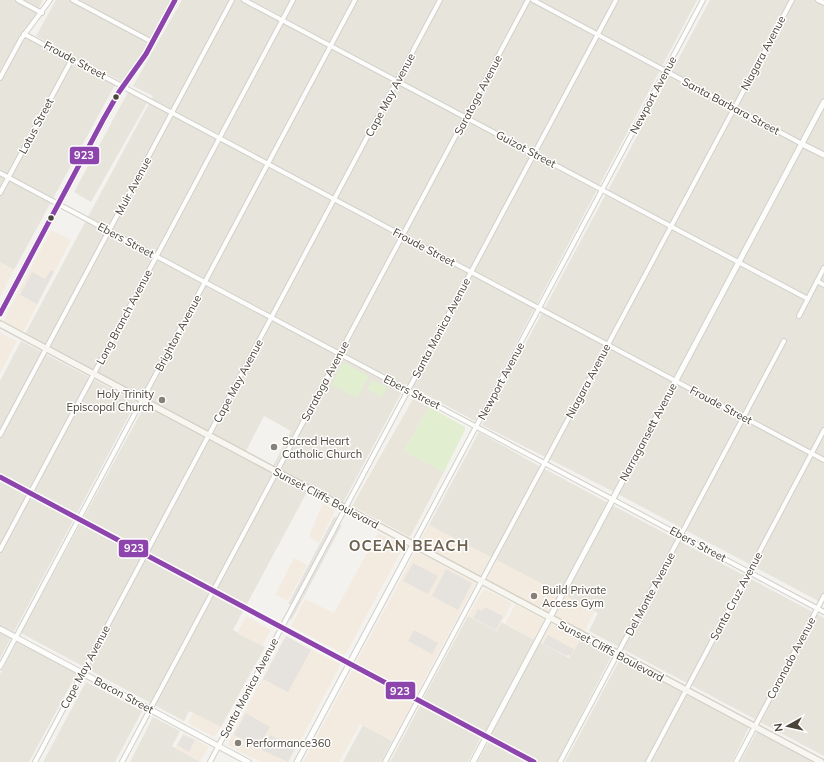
<svg xmlns="http://www.w3.org/2000/svg" width="824" height="762" font-family="Mulish,sans-serif">
<style>
.residential{fill:#e7e4dc}
.commercial{fill:#f3ebdf}
.education{fill:#eae5da}
.green{fill:#e1eecf}
.parking{fill:#e6e3df}
.lines{fill:none;stroke-linecap:round;stroke-linejoin:round}
.minor-casing{stroke:#d2d0cb;stroke-width:6}
.tertiary-casing{stroke:#d2d0cb;stroke-width:7}
.secondary-casing{stroke:#d3cfc5;stroke-width:8}
.minor{stroke:#fdfdfc;stroke-width:4}
.tertiary{stroke:#fdfdfc;stroke-width:5}
.secondary{stroke:#f7f6f1;stroke-width:5.5}
.bus-1-casing{stroke:#fff;stroke-width:8}
.bus-1{stroke:#8e44ad;stroke-width:5}
.bus-dot{fill:#4b4439;stroke:#fff;stroke-width:1.5}
.poi-dot{fill:#868178;stroke:#fff;stroke-width:1.5}
.labels{text-anchor:middle;dominant-baseline:central;stroke-width:3;stroke-linejoin:round;paint-order:stroke}
.street-label{font-size:11px;fill:#4b4439;stroke:#fff}
.poi-label{font-size:11px;fill:#4b4439;stroke:#fff;text-anchor:start}
.district-label{font-size:15px;font-weight:bold;letter-spacing:1px;fill:#6e6250;stroke:#fff}
.line-badge{stroke:#fff;stroke-width:1.5}
.badge-label{font-size:11px;text-anchor:middle;font-weight:bold;fill:#fff}
</style>
<rect width="100%" height="100%" fill="#f4f2ee"/>
<g class="residential">
<polygon points="0,0 43,0 24,36 116,83 14,270 0,262"/>
<polygon points="56,0 172,0 145,52 122,82 36,36"/>
<polygon points="182,0 697,0 475,421 406,384 343,503 273,466 291,431 264,416 246,451 25,334 153,96 133,86"/>
<polygon points="710,0 824,0 824,604 614,492 482,425"/>
<polygon points="128,92 147,103 91,202 74,192"/>
<polygon points="21,341 136,402 0,658 0,381"/>
<polygon points="145,405 307,492 233,630 265,647 221,727 189,711 184,721 21,633"/>
<polygon points="479,432 539,466 824,618 824,756 589,631 598,613 429,525"/>
<polygon points="468,616 497,631 501,622 569,658 580,639 612,655 557,762 477,762 493,735 425,700 424,697"/>
<polygon points="17,642 77,673 29,762 0,762 0,674"/>
<polygon points="622,660 749,727 732,762 565,762 619,661"/>
<polygon points="86,682 142,711 115,762 43,762"/>
<polygon points="420,706 481,737 468,762 390,762"/>
<polygon points="153,717 180,731 172,746 200,762 130,762"/>
<polygon points="363,725 392,741 381,762 343,762"/>
<polygon points="756,733 759,733 813,762 740,762"/>
</g>
<g class="commercial">
<polygon points="51,230 71,240 23,332 3,321"/>
<polygon points="0,262 14,270 0,297"/>
<polygon points="0,332 17,341 0,374"/>
<polygon points="323,503 335,511 319,543 309,536"/>
<polygon points="429,525 595,611 584,632 418,544"/>
<polygon points="378,533 404,546 345,655 291,626 305,599 334,613"/>
<polygon points="416,551 476,583 416,695 356,663"/>
<polygon points="294,558 307,565 288,601 275,595"/>
<polygon points="483,590 487,590 512,603 497,631 468,616"/>
<polygon points="515,604 580,639 570,658 505,624"/>
<polygon points="246,616 271,630 262,646 237,633"/>
<polygon points="285,636 340,664 340,666 289,762 260,762 228,745 228,743"/>
<polygon points="353,669 413,702 392,741 360,724 339,762 303,762"/>
<polygon points="193,713 221,727 214,737 188,723"/>
<polygon points="184,733 209,747 200,762 175,748"/>
</g>
<polygon class="education" points="413,399 429,407 404,451 444,472 410,537 352,506"/>
<g class="green">
<polygon points="343,362 369,376 357,398 331,385"/>
<polygon points="372,380 387,387 382,397 367,389"/>
<polygon points="429,407 465,427 465,430 444,472 404,451"/>
</g>
<g class="parking">
<polygon points="51,270 54,272 37,304 20,295 32,272 45,279"/>
<polygon points="334,517 338,517 292,604 288,604"/>
<polygon points="339,525 342,525 292,619 288,620"/>
<polygon points="413,563 438,576 428,594 403,581"/>
<polygon points="446,569 472,583 458,610 432,596"/>
<polygon points="485,607 503,616 496,630 473,618 478,609 482,611"/>
<polygon points="414,630 438,643 432,654 408,641"/>
<polygon points="548,635 574,649 571,656 568,654 567,656 543,644"/>
<polygon points="286,636 311,650 288,692 263,679"/>
<polygon points="246,713 270,727 258,747 234,735"/>
<polygon points="183,735 195,740 189,752 177,745"/>
<polygon points="270,735 295,748 288,762 262,750"/>
</g>
<g class="lines">
<g class="minor-casing">
<g id="minor">
<polyline points="18,0 42,13"/>
<polyline points="73,0 152,42"/>
<polyline points="244,0 808,299"/>
<polyline points="533,0 802,144"/>
<polyline points="818,0 824,3"/>
<polyline points="24,34 824,460"/>
<polyline points="0,78 21,39 50,0"/>
<polyline points="0,173 824,612"/>
<polyline points="0,193 72,59"/>
<polyline points="817,281 824,285"/>
<polyline points="799,316 824,268"/>
<polyline points="0,435 232,0"/>
<polyline points="0,477 418,700"/>
<polyline points="413,545 703,0"/>
<polyline points="0,550 293,0"/>
<polyline points="0,667 355,0"/>
<polyline points="35,762 440,0"/>
<polyline points="122,762 528,0"/>
<polyline points="210,762 616,0"/>
<polyline points="385,762 792,0"/>
<polyline points="560,762 784,341"/>
<polyline points="648,762 824,430"/>
<polyline points="736,762 824,596"/>
</g>
</g>
<g class="tertiary-casing">
<g id="tertiary">
<polyline points="802,144 824,155"/>
<polyline points="0,629 248,762"/>
<polyline points="418,700 534,762"/>
<polyline points="297,762 413,545"/>
<polyline points="473,762 824,102"/>
</g>
</g>
<g class="secondary-casing">
<g id="secondary">
<polyline points="0,314 103,120 119,92 146,54 175,0"/>
<polyline points="0,324 821,762"/>
</g>
</g>
<use href="#minor" class="minor"/>
<use href="#tertiary" class="tertiary"/>
<use href="#secondary" class="secondary"/>
<g class="bus-1-casing">
<g id="bus-1">
<polyline points="0,314 103,120 119,92 146,54 175,0"/>
<polyline points="0,477 534,762"/>
</g>
</g>
<use href="#bus-1" class="bus-1"/>
</g>
<g class="bus-dot">
<circle cx="116" cy="97" r="3.5"/>
<circle cx="51" cy="218" r="3.5"/>
</g>
<g class="poi-dot">
<circle cx="162" cy="400" r="4"/>
<circle cx="274" cy="447" r="4"/>
<circle cx="534" cy="596" r="4"/>
<circle cx="238" cy="743" r="4"/>
</g>
<g class="labels">
<g class="street-label">
<text transform="translate(763 53) rotate(-62)">Niagara Avenue</text>
<text transform="translate(75 60) rotate(28)">Froude Street</text>
<text transform="translate(390 95) rotate(-62)">Cape May Avenue</text>
<text transform="translate(478 95) rotate(-62)">Saratoga Avenue</text>
<text transform="translate(653 95) rotate(-62)">Newport Avenue</text>
<text transform="translate(731 106) rotate(28)">Santa Barbara Street</text>
<text transform="translate(36 126) rotate(-62)">Lotus Street</text>
<text transform="translate(526 149) rotate(28)">Guizot Street</text>
<text transform="translate(133 186) rotate(-62)">Muir Avenue</text>
<text transform="translate(126 240) rotate(28)">Ebers Street</text>
<text transform="translate(424 247) rotate(28)">Froude Street</text>
<text transform="translate(124 317) rotate(-62)">Long Branch Avenue</text>
<text transform="translate(441 328) rotate(-62)">Santa Monica Avenue</text>
<text transform="translate(178 333) rotate(-62)">Brighton Avenue</text>
<text transform="translate(238 381) rotate(-62)">Cape May Avenue</text>
<text transform="translate(325 381) rotate(-62)">Saratoga Avenue</text>
<text transform="translate(501 381) rotate(-62)">Newport Avenue</text>
<text transform="translate(588 381) rotate(-62)">Niagara Avenue</text>
<text transform="translate(412 392) rotate(27)">Ebers Street</text>
<text transform="translate(721 405) rotate(28)">Froude Street</text>
<text transform="translate(648 432) rotate(-62)">Narragansett Avenue</text>
<text transform="translate(326 498) rotate(28)">Sunset Cliffs Boulevard</text>
<text transform="translate(698 544) rotate(28)">Ebers Street</text>
<text transform="translate(650 594) rotate(-62)">Del Monte Avenue</text>
<text transform="translate(736 596) rotate(-62)">Santa Cruz Avenue</text>
<text transform="translate(611 651) rotate(28)">Sunset Cliffs Boulevard</text>
<text transform="translate(791 658) rotate(-62)">Coronado Avenue</text>
<text transform="translate(85 667) rotate(-62)">Cape May Avenue</text>
<text transform="translate(249 688) rotate(-62)">Santa Monica Avenue</text>
<text transform="translate(124 695) rotate(28)">Bacon Street</text>
</g>
<g class="poi-label">
<text x="154" y="394" text-anchor="end">Holy Trinity<tspan x="154" dy="13">Episcopal Church</tspan></text>
<text x="282" y="441">Sacred Heart<tspan x="282" dy="13">Catholic Church</tspan></text>
<text x="542" y="590">Build Private<tspan x="542" dy="13">Access Gym</tspan></text>
<text x="246" y="743">Performance360</text>
</g>
<g class="district-label">
<text x="409" y="545">OCEAN BEACH</text>
</g>
</g>
<g class="line-badge">
<rect x="69" y="146" width="31" height="19" rx="4" fill="#8e44ad"/>
<rect x="118" y="539" width="31" height="19" rx="4" fill="#8e44ad"/>
<rect x="385" y="681" width="31" height="19" rx="4" fill="#8e44ad"/>
</g>
<g class="badge-label">
<text x="84" y="159">923</text>
<text x="134" y="552">923</text>
<text x="400" y="695">923</text>
</g>
<g transform="translate(788 726) rotate(262)" stroke="#ffffff" stroke-width="3" paint-order="stroke">
<path d="M0-3L7 15L0 10L-7 15Z" fill="#4b4439"/>
<text y="-6" font-size="11" font-weight="bold" text-anchor="middle" fill="#4b4439">N</text>
</g>
</svg>
